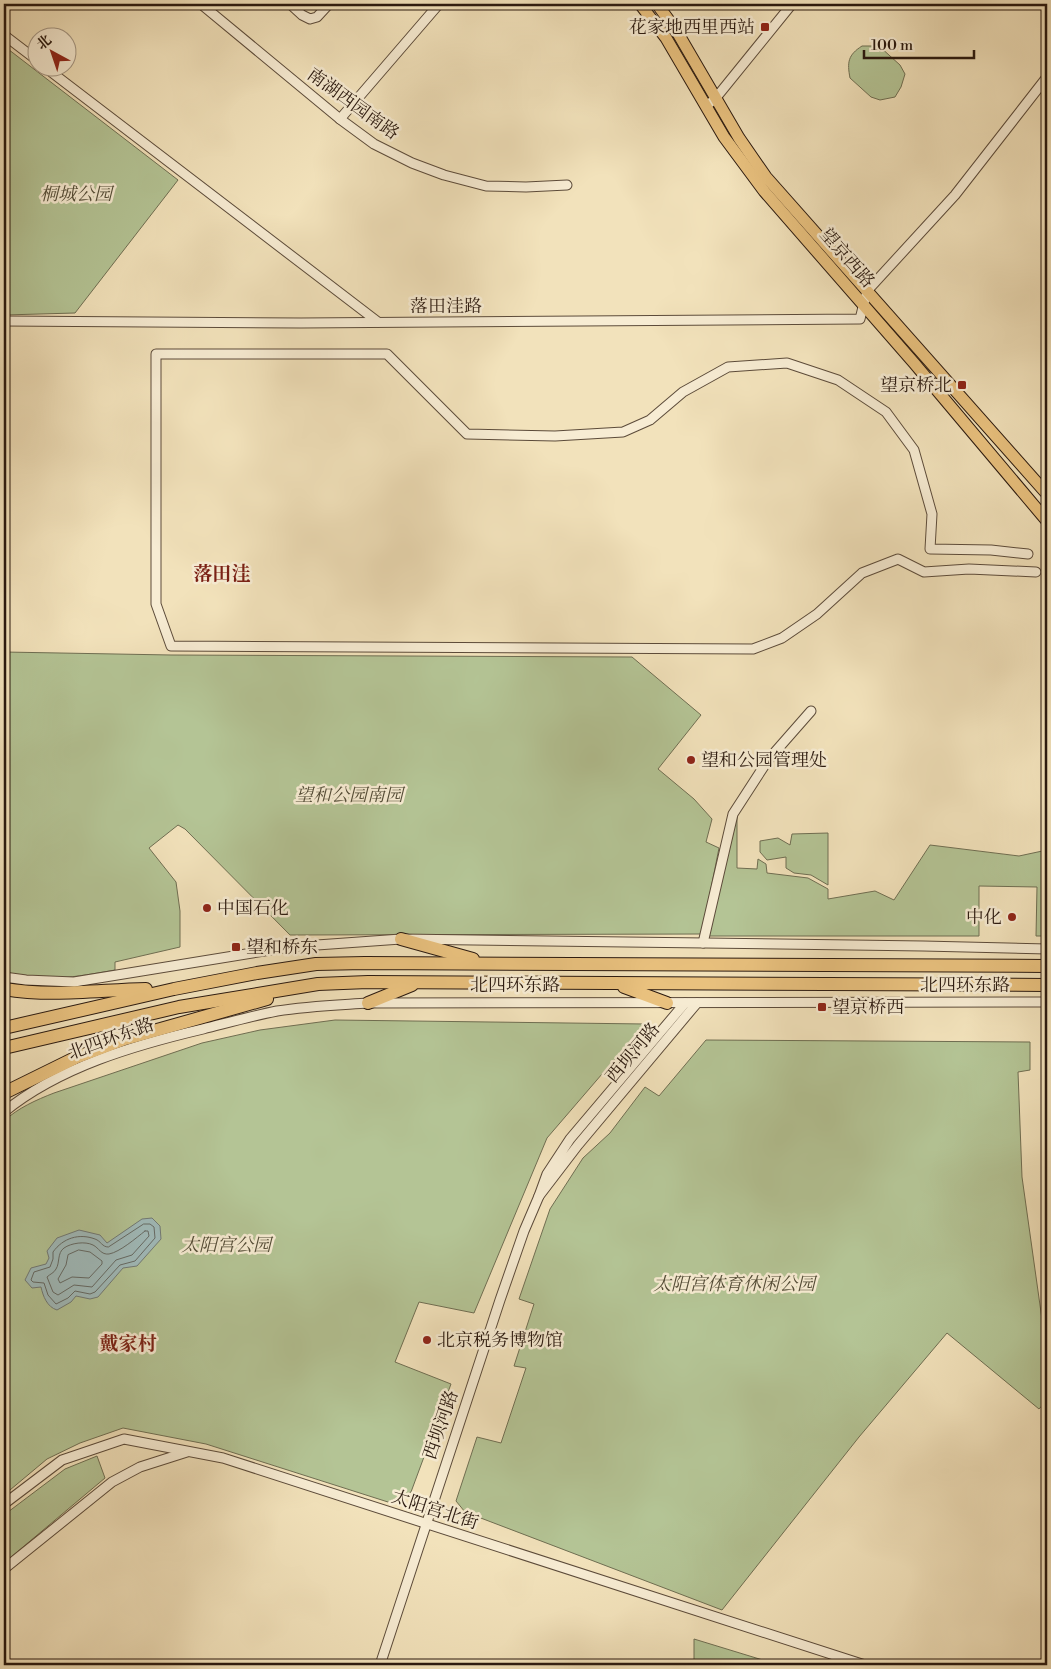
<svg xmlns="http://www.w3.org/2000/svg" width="1051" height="1669" font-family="'Libre Bodoni','Noto Serif SC',serif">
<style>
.green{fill:#b4c495;stroke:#6f6e52}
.water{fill:#a0bbbb;stroke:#717a76}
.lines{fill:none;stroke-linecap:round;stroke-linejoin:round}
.shore{stroke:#656a65;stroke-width:1}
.minor-casing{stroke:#5c4b3a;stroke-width:11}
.major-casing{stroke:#2a190f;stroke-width:13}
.highway-casing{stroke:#2a190f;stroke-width:14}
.minor{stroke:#f7ecd3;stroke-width:9}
.major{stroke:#e9c17e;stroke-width:11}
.highway{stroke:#e9c17e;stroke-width:12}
.poi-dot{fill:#8f2418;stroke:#f7ecd3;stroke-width:2}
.labels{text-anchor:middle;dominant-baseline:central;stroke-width:5;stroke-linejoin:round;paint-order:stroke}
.poi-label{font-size:18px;fill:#2a190f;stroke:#f7ecd3;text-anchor:start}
.street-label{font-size:18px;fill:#2a190f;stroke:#f7ecd3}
.park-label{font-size:18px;font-style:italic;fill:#534c37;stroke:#f7ecd3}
.neighbourhood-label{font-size:19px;font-weight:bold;fill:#7a1f14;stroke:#f7ecd3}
</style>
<rect width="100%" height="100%" fill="#f2e2bb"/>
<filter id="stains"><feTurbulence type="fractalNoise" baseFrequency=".004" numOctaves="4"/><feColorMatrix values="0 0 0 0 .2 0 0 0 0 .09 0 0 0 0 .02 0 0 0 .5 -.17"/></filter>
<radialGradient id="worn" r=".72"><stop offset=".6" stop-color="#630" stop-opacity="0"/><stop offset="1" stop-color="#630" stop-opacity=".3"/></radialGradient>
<g class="green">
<polygon points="4,46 178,180 75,313 4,315"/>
<path d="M862,46H879L900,65L905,74L901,87L895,97L880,100L871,97L850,78C847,62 848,55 862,46Z"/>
<path d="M4,652L171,655L632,657L701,715L658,769L694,799L712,819L706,842L719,848L702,934L290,935L185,829L178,825L149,848L176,882L180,911V947L115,962V970C75,977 44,983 4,973Z"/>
<polygon points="737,817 737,868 757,869 758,859 766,864 767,873 808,878 828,889 828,899 875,891 894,900 930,845 1019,856 1047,850 1047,936 1036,936 1037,887 979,886 979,936 708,936"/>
<polygon points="828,833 828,885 811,875 794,873 786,868 786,857 767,860 760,852 760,841 778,838 790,845 792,834"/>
<path d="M335,1020L645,1024L547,1138L474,1313L419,1302L395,1362L451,1384L411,1492L388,1502L206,1444L123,1428L80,1443L47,1459L4,1495V1121C18,1108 36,1100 54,1093L202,1043L260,1030Z"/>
<polygon points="706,1040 1030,1042 1030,1070 1018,1072 1022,1177 1047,1355 1047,1400 1039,1409 947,1333 859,1437 722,1610 465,1512 456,1501 477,1437 501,1443 526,1368 514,1366 534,1304 519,1299 550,1209 583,1158 610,1133 645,1087 659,1096"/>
<polygon points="97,1456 105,1478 4,1563 4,1515 65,1469"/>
<polygon points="694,1639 779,1665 694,1665"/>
</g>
<path class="water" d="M152,1218L160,1226L161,1239L137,1266L123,1268L98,1297L90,1299L76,1296L71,1302L57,1310C47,1307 43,1296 41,1287L32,1288L25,1280L31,1268L46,1264L49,1258L47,1251L57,1238L79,1230L100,1235L107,1243L142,1219Z"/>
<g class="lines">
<g class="shore">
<path d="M144,1224H150L154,1227L155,1238L135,1261L120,1265L95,1292L90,1294L75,1291L68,1298L56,1304L48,1295L44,1283L33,1282L31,1280L34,1272L50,1267L53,1259V1252C63,1238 79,1233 95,1239C101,1241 102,1247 108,1247Z"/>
<path d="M145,1231H148L149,1236L132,1255L116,1260L92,1287L74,1285L58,1295L53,1292L47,1277C50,1274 54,1273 56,1269C60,1263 57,1253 64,1248C71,1243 85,1241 93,1245C99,1248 101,1255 109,1254C120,1252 136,1238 145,1231Z"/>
<polygon points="79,1250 90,1252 102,1261 102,1264 89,1278 72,1277 60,1283 58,1279 66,1265 68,1255"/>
</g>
<g class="minor-casing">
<g id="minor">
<polyline points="201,4 340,119 374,144 412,163 444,175 486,186 526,187 567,185"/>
<polyline points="290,4 302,15 310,19 317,17 329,4"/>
<polyline points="4,35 38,61"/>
<polyline points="46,68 378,322"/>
<polyline points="706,106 715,99 792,4"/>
<polyline points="340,119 439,4"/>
<polyline points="4,321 301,323 860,319 867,291 955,195 1047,77"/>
<polyline points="1028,554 991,550 930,549 932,514 914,450 886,412 838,380 787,363 728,367 683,392 650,420 623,432 555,436 467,434 387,354 156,354 156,604 171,646 753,649 782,638 817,614 862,573 898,559 924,572 969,569 1036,572"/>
<polyline points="703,943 733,814 768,760 811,711"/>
<polyline points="4,977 26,980 74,982 289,947 401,939 923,946 1047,949"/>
<polyline points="685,1003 570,1139 547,1174 539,1196 578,1145 697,1003"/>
<path d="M4,1112C59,1067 135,1045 203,1029C227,1023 252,1016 277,1011C307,1006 338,1005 368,1003L1047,1002"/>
<polyline points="4,1504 62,1460 124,1439 223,1458 865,1665"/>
<polyline points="4,1569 112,1482 140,1467 187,1452"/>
<polyline points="380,1665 500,1300 524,1231 539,1196"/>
</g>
</g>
<g class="major-casing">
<g id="major">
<polyline points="640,4 666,38 724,137 764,191 914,363 1047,521"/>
<polyline points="657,4 676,30 739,138 766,177 1047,494"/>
</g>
</g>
<g class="highway-casing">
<g id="highway">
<polyline points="401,939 473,959"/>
<polyline points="624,987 667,1003"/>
<path d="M4,989C51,997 99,990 146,989"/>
<polyline points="368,1003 412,985"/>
<polyline points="4,1028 174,989 257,973 316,964 365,963 1047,966"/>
<polyline points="4,1048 179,1007 318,984 368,982 1047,985"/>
<polyline points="4,1093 75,1058 125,1039 267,999"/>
</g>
</g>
<use href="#minor" class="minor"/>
<use href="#major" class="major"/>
<use href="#highway" class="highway"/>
</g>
<g class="poi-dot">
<rect x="760" y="22" width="10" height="10" rx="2.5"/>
<rect x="957" y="380" width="10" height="10" rx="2.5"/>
<circle cx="691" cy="760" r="5"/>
<circle cx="207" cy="908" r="5"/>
<circle cx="1012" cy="917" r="5"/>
<rect x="231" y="942" width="10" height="10" rx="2.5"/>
<rect x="817" y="1002" width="10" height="10" rx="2.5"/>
<circle cx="427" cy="1340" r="5"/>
</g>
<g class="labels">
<g class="poi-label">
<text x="755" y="27" text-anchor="end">花家地西里西站</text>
<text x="952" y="385" text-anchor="end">望京桥北</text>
<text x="701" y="760">望和公园管理处</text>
<text x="217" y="908">中国石化</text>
<text x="1002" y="917" text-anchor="end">中化</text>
<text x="246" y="947">望和桥东</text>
<text x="832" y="1007">望京桥西</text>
<text x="437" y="1340">北京税务博物馆</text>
</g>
<g class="street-label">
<text transform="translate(353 104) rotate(36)">南湖西园南路</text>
<text transform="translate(847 258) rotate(49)">望京西路</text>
<text x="446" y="306">落田洼路</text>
<text x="515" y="985">北四环东路</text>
<text x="965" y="985">北四环东路</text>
<text transform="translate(111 1039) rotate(-20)">北四环东路</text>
<text transform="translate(633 1053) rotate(-50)">西坝河路</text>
<text transform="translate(441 1425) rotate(-71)">西坝河路</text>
<text transform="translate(435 1510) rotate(18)">太阳宫北街</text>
</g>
<g class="park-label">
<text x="76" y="194">桐城公园</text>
<text x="349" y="795">望和公园南园</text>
<text x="226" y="1245">太阳宫公园</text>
<text x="734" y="1284">太阳宫体育休闲公园</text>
</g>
<g class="neighbourhood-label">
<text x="222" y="574">落田洼</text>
<text x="128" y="1344">戴家村</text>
</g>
</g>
<rect width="1051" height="1669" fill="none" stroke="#f2e2bb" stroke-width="20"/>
<rect x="5" y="5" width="1041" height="1659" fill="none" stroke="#2a190f" stroke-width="2.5"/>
<rect x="10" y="10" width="1031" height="1649" fill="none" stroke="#2a190f"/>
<g transform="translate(52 52) rotate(320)"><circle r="24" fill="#f7ecd3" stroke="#a59885"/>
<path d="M0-4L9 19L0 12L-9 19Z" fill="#8f2418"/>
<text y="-8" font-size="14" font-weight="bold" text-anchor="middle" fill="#2a190f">北</text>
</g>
<path d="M864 50v8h110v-8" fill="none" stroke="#2a190f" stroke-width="2.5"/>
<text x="871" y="50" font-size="15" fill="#2a190f" stroke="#f7ecd3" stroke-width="4" paint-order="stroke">100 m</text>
<rect width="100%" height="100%" filter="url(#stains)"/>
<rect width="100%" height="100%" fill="url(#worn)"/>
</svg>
